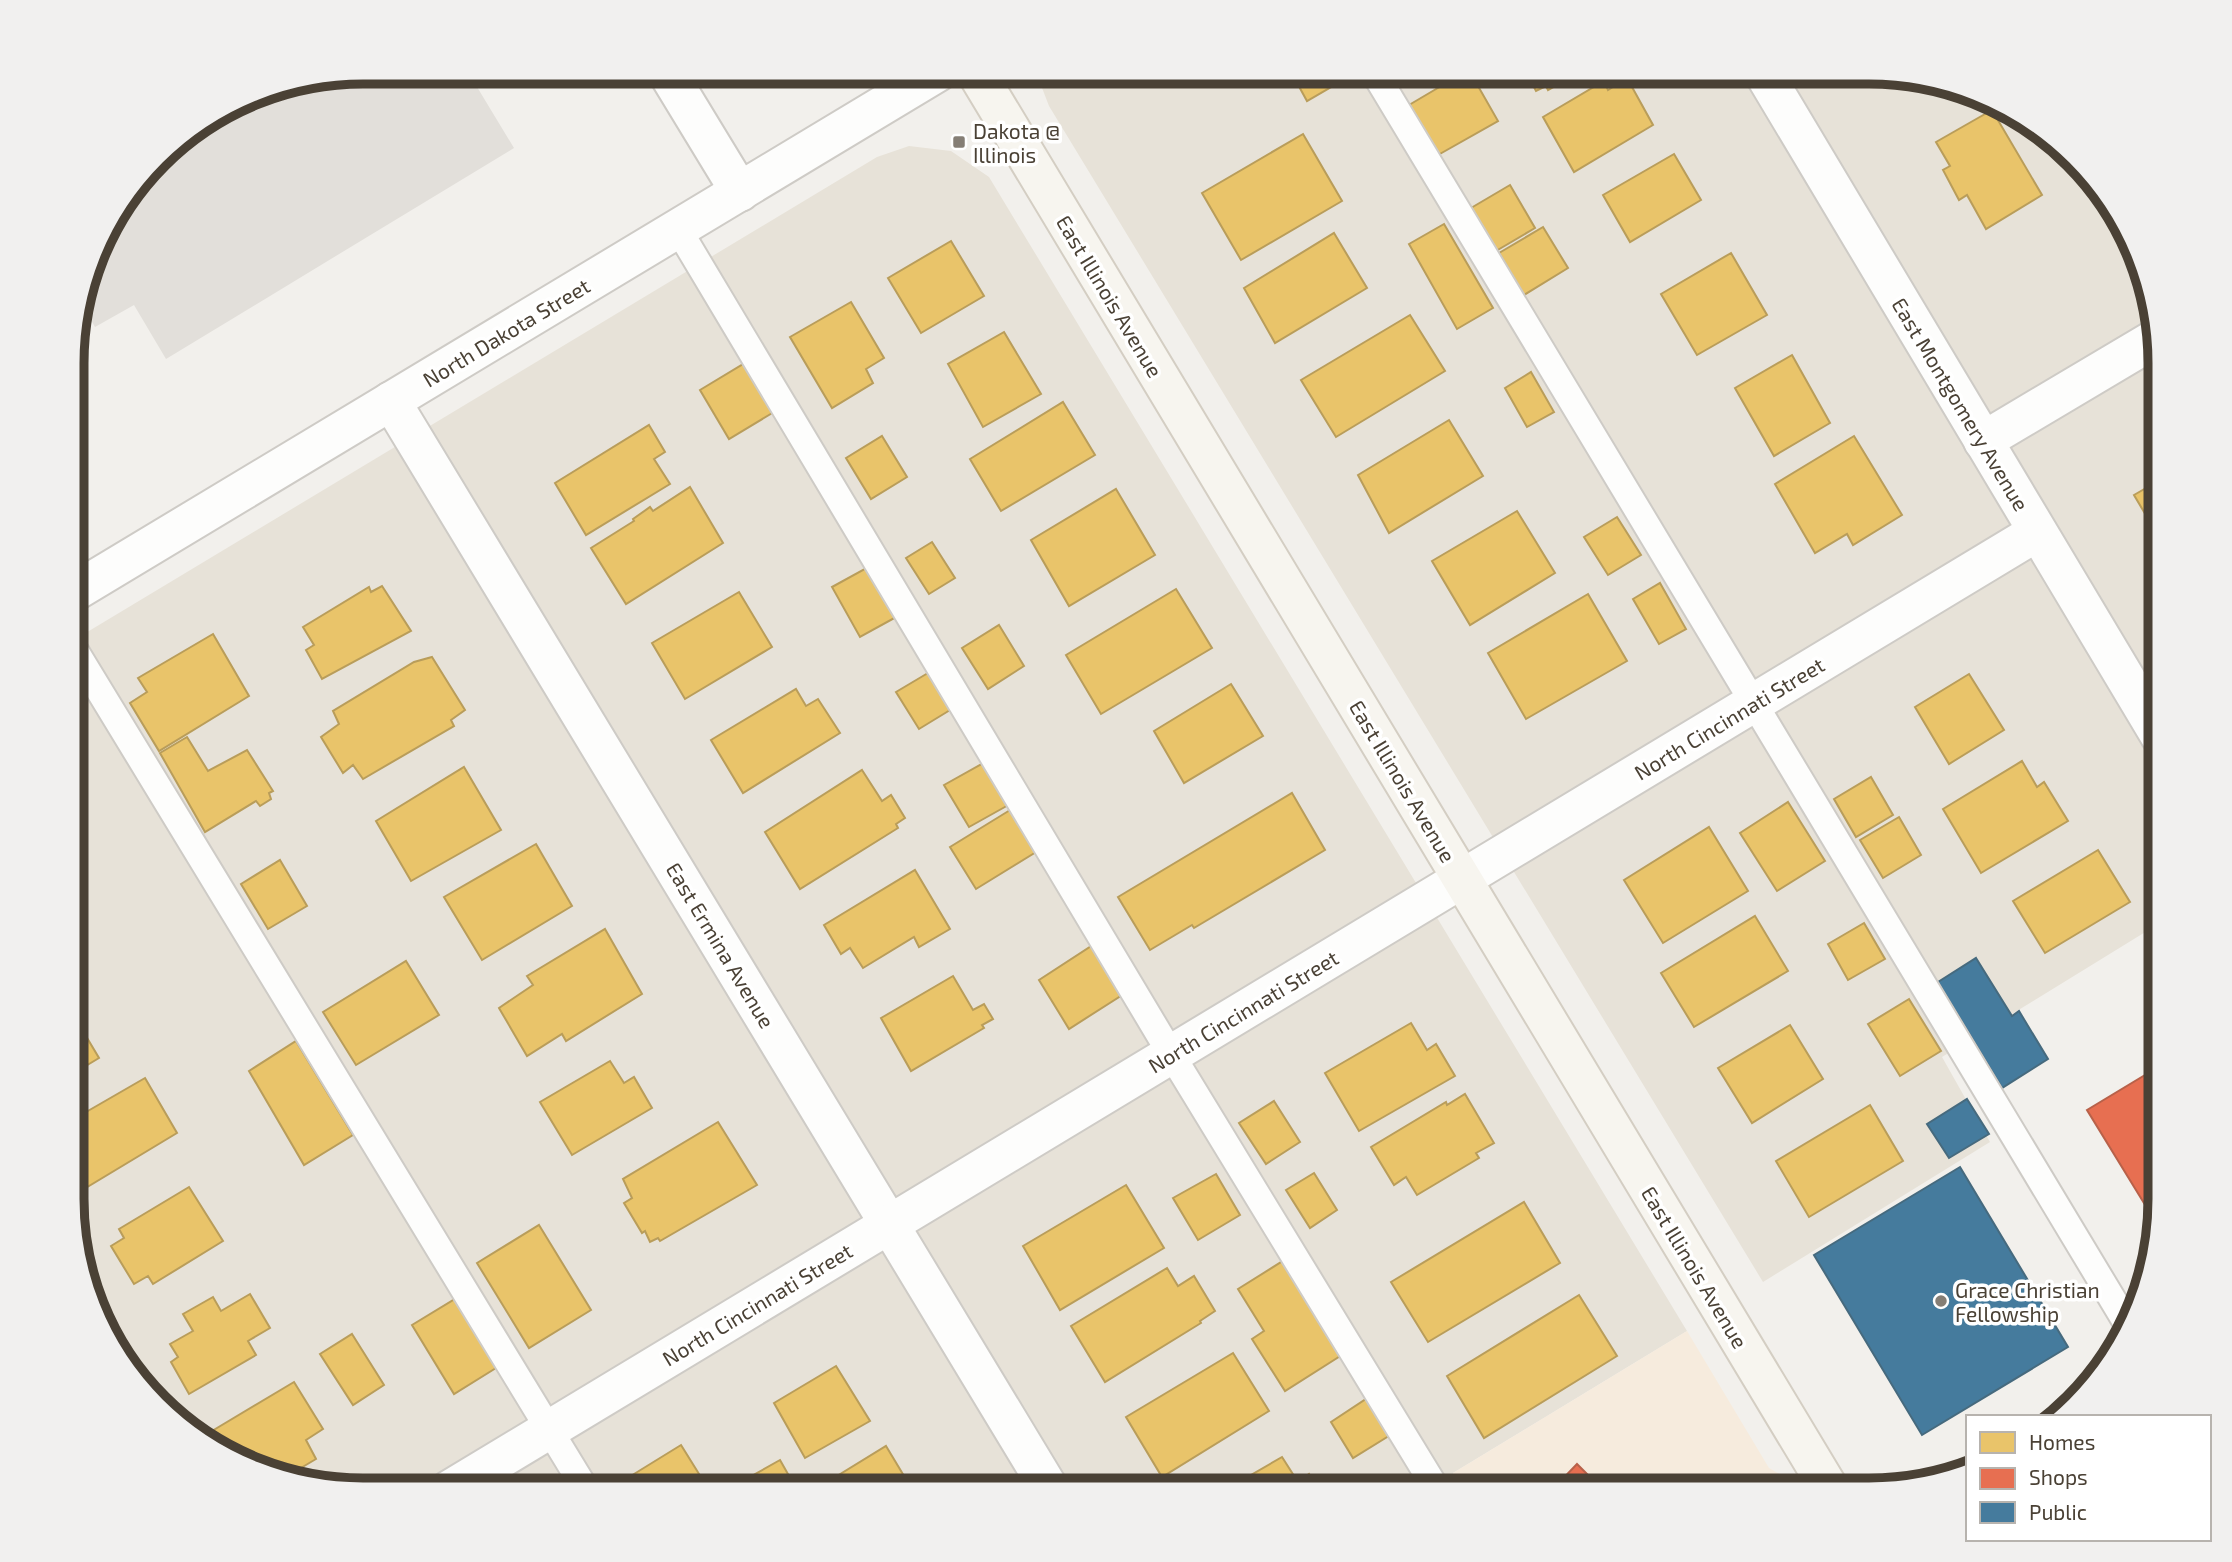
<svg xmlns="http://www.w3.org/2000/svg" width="2232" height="1562" font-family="'Exo 2',sans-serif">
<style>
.residential{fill:#e7e2d8}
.commercial{fill:#f6ebdd}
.parking{fill:#e2dfda}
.homes{fill:#e9c46a;stroke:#b99d5a;stroke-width:2}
.shops{fill:#e76f51;stroke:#b86149;stroke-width:2}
.public{fill:#457b9d;stroke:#466a7e;stroke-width:2}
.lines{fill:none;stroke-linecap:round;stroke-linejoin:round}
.lane-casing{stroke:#cecbc6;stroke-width:30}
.street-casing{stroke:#cecbc6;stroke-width:42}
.secondary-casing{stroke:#d4cec3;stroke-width:42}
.lane{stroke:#fdfdfc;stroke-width:26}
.street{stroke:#fdfdfc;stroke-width:38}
.secondary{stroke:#f7f5ef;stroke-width:38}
.poi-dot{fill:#857e75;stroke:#fff;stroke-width:2.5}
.labels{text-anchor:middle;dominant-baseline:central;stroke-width:7;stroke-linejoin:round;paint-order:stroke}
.poi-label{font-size:21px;fill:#4a4135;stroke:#fff;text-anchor:start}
.street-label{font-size:21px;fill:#4a4135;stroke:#fff}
.rim{fill:none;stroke:#4a4135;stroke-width:9}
</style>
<rect width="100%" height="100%" fill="#f2f0ec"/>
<g class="residential">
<polygon points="762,72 844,72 821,80 798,81"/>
<polygon points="1042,72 1888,72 1963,87 2046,132 2121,218 2160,344 2160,923 1942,1057 1990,1142 1763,1282 1049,106 1039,80"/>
<polygon points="909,146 951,151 989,177 1687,1331 1453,1473 1463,1490 344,1490 269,1475 186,1430 111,1345 74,1237 74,640 877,157"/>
</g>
<polygon class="commercial" points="1687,1331 1769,1468 1790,1480 1798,1490 1463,1490 1453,1473"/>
<polygon class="parking" points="363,72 468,72 514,148 166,359 134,305 95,327 81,303 102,234 171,144 252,94"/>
<g class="homes">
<polygon points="1285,72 1348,72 1350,76 1307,101 1296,81 1292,84"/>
<polygon points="1465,72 1470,72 1498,121 1438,155 1409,105"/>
<polygon points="1526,72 1580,72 1548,90 1546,86 1536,91"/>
<polygon points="1627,78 1653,125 1574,172 1543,117 1604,81 1608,90"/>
<polygon points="1992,110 2042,195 1986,229 1967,195 1959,200 1943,170 1950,166 1936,142"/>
<polygon points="1303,134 1342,201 1241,260 1202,193"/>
<polygon points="1674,154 1701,200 1630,242 1603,195"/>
<polygon points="1510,185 1535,228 1496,251 1471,208"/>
<polygon points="1444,224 1493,308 1457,329 1409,244"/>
<polygon points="1543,227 1568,268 1524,295 1499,253"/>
<polygon points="1334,233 1367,288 1275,343 1244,288"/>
<polygon points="951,241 984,296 921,333 888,278"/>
<polygon points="1731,253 1767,315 1697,355 1661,294"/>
<polygon points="851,302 884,358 866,369 873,383 832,408 790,337"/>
<polygon points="1410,315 1445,371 1336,437 1301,380"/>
<polygon points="1004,332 1041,394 983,427 948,364"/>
<polygon points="1792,355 1830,423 1774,456 1735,388"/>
<polygon points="745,363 774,412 729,439 700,390"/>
<polygon points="1531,372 1554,412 1527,427 1505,388"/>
<polygon points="1063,402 1095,455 1001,511 970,459"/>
<polygon points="1449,420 1483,476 1389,533 1358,475"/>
<polygon points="649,425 665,452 654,459 670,484 586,535 555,483"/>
<polygon points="882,436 907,477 871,499 846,458"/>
<polygon points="1854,436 1902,515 1853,545 1847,534 1815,553 1775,484"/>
<polygon points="2160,480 2160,539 2134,495"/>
<polygon points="690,487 723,543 626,604 591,548 634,521 633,519 650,507 653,511"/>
<polygon points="1116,489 1155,555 1069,606 1031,540"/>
<polygon points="1517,511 1555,573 1470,625 1432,561"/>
<polygon points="1617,517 1641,555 1608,575 1584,537"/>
<polygon points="932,542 955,578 929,594 906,558"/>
<polygon points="870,566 898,616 860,637 832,587"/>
<polygon points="1660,583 1686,629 1659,644 1633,599"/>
<polygon points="382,586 411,631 322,679 306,650 314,645 303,627 369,587 371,592"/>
<polygon points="1176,589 1212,648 1101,714 1066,655"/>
<polygon points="739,592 772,647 685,699 652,643"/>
<polygon points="1588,594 1627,661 1526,719 1488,653"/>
<polygon points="999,625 1024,666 988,689 962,648"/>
<polygon points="213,634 249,696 159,751 130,703 147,692 138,678"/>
<polygon points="432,657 465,710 451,720 454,726 363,779 353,765 343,773 321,737 339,724 333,711 414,662"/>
<polygon points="933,670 955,707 919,729 896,692"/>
<polygon points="1969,674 2004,730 1949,764 1915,707"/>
<polygon points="1231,684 1263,736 1184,783 1154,731"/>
<polygon points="796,689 806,706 818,699 840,733 743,793 711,740"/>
<polygon points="187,737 208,771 247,750 273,791 269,793 271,799 260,806 256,801 205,832 160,753"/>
<polygon points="987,761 1012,803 969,827 944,785"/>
<polygon points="2022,761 2037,787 2044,782 2068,821 1981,873 1943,809"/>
<polygon points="464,767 501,830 411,881 376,821"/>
<polygon points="862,770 882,801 891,795 905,818 896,824 898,828 800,889 765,832"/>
<polygon points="1871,777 1893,815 1856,837 1834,799"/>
<polygon points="1292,793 1325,850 1194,928 1192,925 1150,950 1118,897"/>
<polygon points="1788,802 1825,861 1777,891 1740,833"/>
<polygon points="1015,807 1041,849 976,889 950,847"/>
<polygon points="1899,817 1921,855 1883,878 1860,840"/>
<polygon points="1709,827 1748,891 1663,943 1624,880"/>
<polygon points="536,844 572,906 482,960 444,897"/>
<polygon points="2098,850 2130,902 2045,953 2013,901"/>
<polygon points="280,860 307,906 268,929 241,884"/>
<polygon points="915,870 950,929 919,947 914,937 863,968 850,948 841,954 824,925"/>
<polygon points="1755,916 1788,971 1694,1027 1661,973"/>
<polygon points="1864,923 1885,959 1848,980 1828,944"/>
<polygon points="605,929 642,994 566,1041 562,1034 527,1056 499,1008 533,985 527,976"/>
<polygon points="1096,943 1127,992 1069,1029 1039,980"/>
<polygon points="406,961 439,1015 356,1065 323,1012"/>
<polygon points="953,976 973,1010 984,1004 993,1019 982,1025 984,1028 911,1071 881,1018"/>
<polygon points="1909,999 1941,1051 1900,1076 1868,1024"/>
<polygon points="74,1016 99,1058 74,1073"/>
<polygon points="1411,1023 1427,1050 1436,1044 1455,1076 1359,1131 1325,1073"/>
<polygon points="1790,1025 1823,1079 1752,1123 1718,1068"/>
<polygon points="296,1041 353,1135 304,1165 249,1071"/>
<polygon points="610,1061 624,1083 634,1077 652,1108 572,1155 540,1102"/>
<polygon points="145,1078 177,1133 74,1195 74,1119"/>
<polygon points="1465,1094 1494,1143 1476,1153 1479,1158 1417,1195 1406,1177 1394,1185 1371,1147 1446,1102 1447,1105"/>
<polygon points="1274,1101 1300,1142 1266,1164 1239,1123"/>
<polygon points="1870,1105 1903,1161 1809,1217 1776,1161"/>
<polygon points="718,1122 757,1185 660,1241 658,1238 650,1242 645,1231 642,1233 624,1203 632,1198 623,1179"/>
<polygon points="1314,1173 1337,1210 1310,1228 1286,1190"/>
<polygon points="1216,1174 1240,1215 1198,1240 1173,1198"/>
<polygon points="1126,1185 1164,1248 1060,1310 1023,1246"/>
<polygon points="189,1187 223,1241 153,1284 148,1276 134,1284 111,1246 124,1238 119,1229"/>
<polygon points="1524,1202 1560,1263 1428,1342 1391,1282"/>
<polygon points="539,1225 591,1310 529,1348 477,1263"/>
<polygon points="1286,1259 1345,1353 1285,1391 1252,1339 1264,1331 1238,1289"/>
<polygon points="1167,1268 1178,1286 1194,1276 1215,1311 1200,1321 1201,1323 1105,1382 1071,1326"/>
<polygon points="250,1294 270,1328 248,1341 256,1355 189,1394 171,1362 178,1357 170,1344 193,1331 183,1314 213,1297 221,1311"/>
<polygon points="1579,1295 1617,1356 1484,1438 1447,1376"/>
<polygon points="455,1299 496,1368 454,1394 412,1325"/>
<polygon points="352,1334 384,1385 353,1405 320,1354"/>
<polygon points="1233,1353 1269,1411 1162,1477 1126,1417"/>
<polygon points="836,1366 870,1421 805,1458 774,1403"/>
<polygon points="294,1382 323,1429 306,1440 316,1459 284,1478 269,1475 224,1450 212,1431"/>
<polygon points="1369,1397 1392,1434 1353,1458 1331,1422"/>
<polygon points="681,1445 709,1490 625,1490 621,1482"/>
<polygon points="886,1446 907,1481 900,1485 903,1490 828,1490 824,1484"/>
<polygon points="1282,1457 1298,1482 1309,1474 1319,1490 1225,1490"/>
<polygon points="780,1460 797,1490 745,1490 741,1482"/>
</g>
<g class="shops">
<polygon points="2160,1066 2160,1218 2158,1226 2087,1110"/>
<polygon points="1577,1464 1598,1485 1593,1490 1552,1490"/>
</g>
<g class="public">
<polygon points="1976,958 2012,1016 2019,1011 2048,1059 2002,1088 1938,982"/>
<polygon points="1967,1099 1989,1134 1949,1158 1927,1124"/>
<polygon points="1960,1167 2068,1347 1922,1435 1814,1255"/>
</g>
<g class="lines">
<g class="lane-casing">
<g id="lane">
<polyline points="1374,72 2128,1325"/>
<polyline points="678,229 1171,1054 1437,1490"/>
<polyline points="74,649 586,1490"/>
</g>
</g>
<g class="street-casing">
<g id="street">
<polyline points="667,72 740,192"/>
<polyline points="1763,72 2160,736"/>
<polyline points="391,401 1050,1490"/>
<polyline points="1983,441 2158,337"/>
<polyline points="74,592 938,72"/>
<polyline points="449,1490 2037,532"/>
</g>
</g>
<g class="secondary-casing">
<polyline id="secondary" points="976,72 1830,1490"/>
</g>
<use href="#lane" class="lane"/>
<use href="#street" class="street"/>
<use href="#secondary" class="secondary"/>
</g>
<g class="poi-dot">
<rect x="952" y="135" width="14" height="14" rx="3.5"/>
<circle cx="1941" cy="1301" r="7"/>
</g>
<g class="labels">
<g class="poi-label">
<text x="973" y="130">Dakota @<tspan x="973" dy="24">Illinois</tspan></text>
<text x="1955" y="1289">Grace Christian<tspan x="1955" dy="24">Fellowship</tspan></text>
</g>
<g class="street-label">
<text transform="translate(1110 296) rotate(59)">East Illinois Avenue</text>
<text transform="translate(506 332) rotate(-31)">North Dakota Street</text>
<text transform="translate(1961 404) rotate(59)">East Montgomery Avenue</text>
<text transform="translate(1729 718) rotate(-31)">North Cincinnati Street</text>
<text transform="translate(1403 781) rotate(59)">East Illinois Avenue</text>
<text transform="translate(721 945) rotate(59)">East Ermina Avenue</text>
<text transform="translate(1243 1011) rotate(-31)">North Cincinnati Street</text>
<text transform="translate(1695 1267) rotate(59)">East Illinois Avenue</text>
<text transform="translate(757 1304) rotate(-31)">North Cincinnati Street</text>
</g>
</g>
<path d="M0 0H2232V1562H0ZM363 84H1869A279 279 0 0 1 2148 363V1199A279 279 0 0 1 1869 1478H363A279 279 0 0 1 84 1199V363A279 279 0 0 1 363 84Z" fill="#f1f0ef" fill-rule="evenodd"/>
<path class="rim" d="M363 84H1869A279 279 0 0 1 2148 363V1199A279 279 0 0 1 1869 1478H363A279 279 0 0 1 84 1199V363A279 279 0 0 1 363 84Z"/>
<rect x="1966" y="1415" width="245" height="126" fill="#ffffff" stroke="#b7b3ae" stroke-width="2"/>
<rect x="1980" y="1432" width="35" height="21" fill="#e9c46a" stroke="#b7b3ae" stroke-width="2"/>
<text x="2029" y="1450" font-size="21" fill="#4a4135">Homes</text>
<rect x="1980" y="1468" width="35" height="21" fill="#e76f51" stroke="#b7b3ae" stroke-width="2"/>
<text x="2029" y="1485" font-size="21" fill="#4a4135">Shops</text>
<rect x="1980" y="1502" width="35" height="21" fill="#457b9d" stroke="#b7b3ae" stroke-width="2"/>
<text x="2029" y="1520" font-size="21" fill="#4a4135">Public</text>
</svg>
